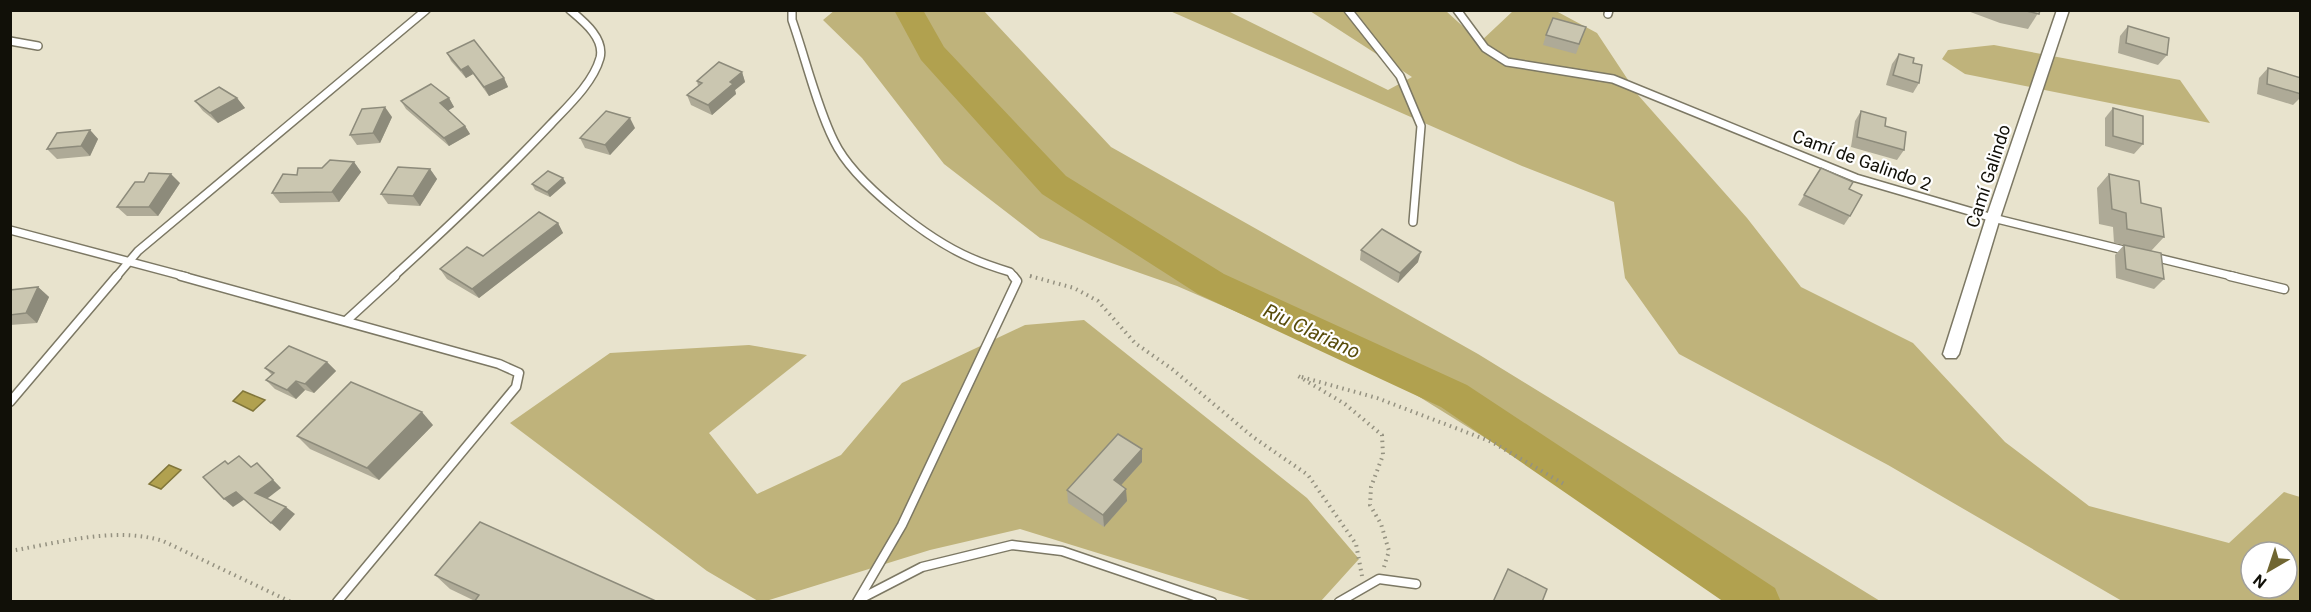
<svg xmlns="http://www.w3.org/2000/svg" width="2311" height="612" font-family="Roboto,sans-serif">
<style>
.green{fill:#bfb37b;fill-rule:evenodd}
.water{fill:#b1a14f;stroke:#81763a;stroke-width:1.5}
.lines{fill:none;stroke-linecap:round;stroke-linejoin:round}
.river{fill:#b1a14f;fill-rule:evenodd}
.service-far1-casing{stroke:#7c7864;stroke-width:10}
.service-casing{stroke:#7c7864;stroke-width:11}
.minor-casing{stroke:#7c7864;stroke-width:3}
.path-far1{stroke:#959281;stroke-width:3;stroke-dasharray:1.5 4;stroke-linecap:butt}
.path{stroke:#959281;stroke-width:4;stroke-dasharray:1.5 4.5;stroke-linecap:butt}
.service-far1{stroke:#fff;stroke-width:7}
.service{stroke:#fff;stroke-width:8}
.minor{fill:#fff;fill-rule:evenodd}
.wall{fill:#aeaa97}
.shaded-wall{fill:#8d8b7b}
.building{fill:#cac6b0;stroke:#8d8b7b;stroke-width:1.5}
.labels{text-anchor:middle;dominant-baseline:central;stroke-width:4.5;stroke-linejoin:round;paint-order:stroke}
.street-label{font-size:18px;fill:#111008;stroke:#fff}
.water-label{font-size:20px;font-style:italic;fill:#584c0b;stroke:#fff}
</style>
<rect width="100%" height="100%" fill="#e8e3cd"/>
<g class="green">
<polygon points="835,10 984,11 1111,147 1478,354 1880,601 1723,601 1657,545 1389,378 1177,286 1040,238 944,164 862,58 823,20"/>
<path d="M1170,11H1228L1388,90L1412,77L1310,11H1446L1480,42L1513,11H1556L1597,33L1638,95L1747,218L1801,287L1913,343L2005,442L2089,506L2229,543L2284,492L2300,497V601H2122L1888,465L1679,354L1625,278L1614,202L1522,166ZM2251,552H2287V588H2251Z"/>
<polygon points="1994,45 2180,80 2210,123 1965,74 1942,59 1948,50"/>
<polygon points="1084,320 1307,498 1359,559 1321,601 1253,601 1020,529 930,550 766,601 758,601 707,571 510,423 610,353 749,345 807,355 709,433 757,494 841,455 902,383 1025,325"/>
</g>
<g class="water">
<polygon points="243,391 265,400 253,411 233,401"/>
<polygon points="169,465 181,470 161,489 149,484"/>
</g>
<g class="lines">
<polygon class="river" points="894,10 923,10 944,47 1066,176 1224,274 1467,385 1775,588 1781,602 1724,602 1441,407 1198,294 1042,194 921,60"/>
<g class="service-far1-casing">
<g id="service-far1">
<path d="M792,10V20C805,57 817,107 834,141C854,183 929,240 971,258C984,264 997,268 1010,272L1014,277"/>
<polyline points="1348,10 1400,76 1421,126 1413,222"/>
<polyline points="1457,10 1485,48 1507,62 1613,79 1856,178 1993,218 2128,251"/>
<polyline points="1608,14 1609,10"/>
<polyline points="10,41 38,46"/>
<polyline points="10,230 187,277"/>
<polyline points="2154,257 2236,277"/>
<polyline points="116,277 138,251 426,10"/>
<path d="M393,277C447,228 501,177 551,124C568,106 593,83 600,58C605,38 583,21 570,10"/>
</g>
</g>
<g class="service-casing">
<g id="service">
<polyline points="181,276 499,364 519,373 516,387 337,602"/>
<polyline points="2230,276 2284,289"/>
<polyline points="347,320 395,276"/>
<polyline points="10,402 117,276"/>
<polyline points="864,597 922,567 1012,545 1062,551 1212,602"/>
<polyline points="857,602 902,525 1017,281 1013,276"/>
<polyline points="1339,602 1379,579 1416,584"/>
</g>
</g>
<g class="minor-casing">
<polygon id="minor" points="2057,10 2069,10 2000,218 1959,354 1956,358 1946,358 1943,354 1986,218"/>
</g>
<polyline class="path-far1" points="1030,276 1035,277"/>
<g class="path">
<polyline points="1030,276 1074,288 1098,301 1135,343 1172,369 1253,437 1308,475 1356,544 1362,576"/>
<path d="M10,551C59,543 115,526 163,541L291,602"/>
<polyline points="1384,567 1389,551 1381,524 1370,505 1371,487 1383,455 1382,435 1345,404 1298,376 1377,398 1492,442 1564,484"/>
</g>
<use href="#service-far1" class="service-far1"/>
<use href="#service" class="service"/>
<use href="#minor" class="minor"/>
</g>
<g class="wall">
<polygon points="1965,10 2040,10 2028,29 2000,23"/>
<polygon points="2128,26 2167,55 2158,65 2118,53 2120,36"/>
<polygon points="1586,27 1576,54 1543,45 1546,35"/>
<polygon points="447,53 504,78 508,87 489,96 473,74 466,78 451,61"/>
<polygon points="1899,54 1919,83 1913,93 1886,85 1892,64"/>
<polygon points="2268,68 2301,78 2301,97 2293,105 2257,94 2259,78"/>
<polygon points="742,72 745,82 735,90 736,94 712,115 691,105 687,95 698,86 697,81"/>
<polygon points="237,98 245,108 218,123 203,111 195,101"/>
<polygon points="449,98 454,107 448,110 465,126 470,134 449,146 406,109 401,101"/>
<polygon points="2113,108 2143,144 2134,154 2105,146 2105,118"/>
<polygon points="1861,111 1885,126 1904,150 1897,160 1851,147 1855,121"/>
<polygon points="392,117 380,143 357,145 350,135"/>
<polygon points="635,128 610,155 585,148 580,138"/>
<polygon points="90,130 98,139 90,156 57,159 47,149"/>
<polygon points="354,162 361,172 339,202 280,203 272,193 297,175 322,168"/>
<polygon points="1821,168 1849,189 1850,216 1844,225 1798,205"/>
<polygon points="430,169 437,179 420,206 388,204 381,194"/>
<polygon points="2109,174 2141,203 2164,237 2151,251 2164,279 2154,289 2116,278 2115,255 2124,245 2114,243 2113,227 2099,224 2097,188"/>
<polygon points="180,183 158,216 127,216 117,207"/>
<polygon points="566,183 550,197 535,190 532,184"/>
<polygon points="558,223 563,233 479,298 447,279 440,269 483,256"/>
<polygon points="1361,250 1418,262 1398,283 1360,260"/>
<polygon points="38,287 49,297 37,323 10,325 10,290"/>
<polygon points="327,362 336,371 314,393 305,390 296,399 275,389 266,380 272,375 265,368"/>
<polygon points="433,425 379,480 310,449 297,436"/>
<polygon points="1142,449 1142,462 1121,485 1127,501 1104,527 1068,503 1067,490"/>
<polygon points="435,575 658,602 475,601 450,589"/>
</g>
<g class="shaded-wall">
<polygon points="468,66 473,74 466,78 461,70"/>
<polygon points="742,72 745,82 735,90 736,94 712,115 708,105 730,82"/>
<polygon points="504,78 508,87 489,96 484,87"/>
<polygon points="237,98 245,108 218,123 210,113"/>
<polygon points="449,98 454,107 446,112 440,103"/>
<polygon points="385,107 392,117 380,143 373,133"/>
<polygon points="630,118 635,128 610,155 605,145"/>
<polygon points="465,126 470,134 449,146 444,138"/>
<polygon points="90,130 98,139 90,156 81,146"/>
<polygon points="354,162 361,172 339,202 332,192"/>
<polygon points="430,169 437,179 420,206 413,196"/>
<polygon points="171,174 180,183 158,216 149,207"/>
<polygon points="563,178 566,183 550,197 547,192"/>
<polygon points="558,223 563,233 479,298 472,289"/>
<polygon points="1421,252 1418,262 1398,283 1400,273"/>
<polygon points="38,287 49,297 37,323 26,313"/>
<polygon points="327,362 336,371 314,393 305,384"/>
<polygon points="296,381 305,390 296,399 287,390"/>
<polygon points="422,412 433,425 379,480 367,468"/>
<polygon points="1142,449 1142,462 1114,493 1114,480"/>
<polygon points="257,463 281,488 264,501 255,493"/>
<polygon points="1126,489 1127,501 1104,527 1103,515"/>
<polygon points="236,492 245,499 233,507 224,499"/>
<polygon points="286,507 295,514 280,531 271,523"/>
</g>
<g class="building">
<polygon points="2022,10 2040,10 2039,14"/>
<polygon points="1553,18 1586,27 1579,44 1546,35"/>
<polygon points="2128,26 2169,38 2167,55 2126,43"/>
<polygon points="474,40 504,78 484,87 468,66 461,70 447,53"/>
<polygon points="1899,54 1914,58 1913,63 1922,65 1919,83 1893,75"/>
<polygon points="719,62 742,72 730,82 733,84 708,105 687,95 702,83 697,81"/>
<polygon points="2268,68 2301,78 2301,94 2267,84"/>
<polygon points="431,84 449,98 440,103 465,126 444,138 401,101"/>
<polygon points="219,87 237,98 210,113 195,101"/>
<polygon points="385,107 373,133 350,135 362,109"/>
<polygon points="2113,108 2143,116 2143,144 2113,136"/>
<polygon points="606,111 630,118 605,145 580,138"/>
<polygon points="1861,111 1886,118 1885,126 1906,132 1904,150 1857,137"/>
<polygon points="90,130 81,146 47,149 57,133"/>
<polygon points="330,160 354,162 332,192 272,193 283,174 297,175 298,168 322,168"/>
<polygon points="398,167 430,169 413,196 381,194"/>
<polygon points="1821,168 1853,182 1849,189 1862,195 1850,216 1804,195"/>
<polygon points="548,171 563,178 547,192 532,184"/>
<polygon points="149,173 171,174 149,207 117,207 135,182 144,182"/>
<polygon points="2109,174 2139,181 2141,203 2161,208 2164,237 2127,229 2126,213 2112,209"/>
<polygon points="539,212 558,223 472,289 440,269 467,247 483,256"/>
<polygon points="1382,229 1421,252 1400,273 1361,250"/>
<polygon points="2124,245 2161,253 2164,279 2126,269"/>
<polygon points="38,287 26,313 10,315 10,290"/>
<polygon points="289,346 327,362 305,384 296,381 287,390 266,380 274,373 265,368"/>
<polygon points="351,382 422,412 367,468 297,436"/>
<polygon points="1118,434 1142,449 1114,480 1126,489 1103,515 1067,490"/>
<polygon points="239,456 251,467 257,463 273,480 255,493 286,507 271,523 236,492 224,499 203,477 225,461 228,464"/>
<polygon points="480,522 658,602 474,602 479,595 435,575"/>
<polygon points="1508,569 1547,589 1542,602 1493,602"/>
</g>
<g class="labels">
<g class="street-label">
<text transform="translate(1862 160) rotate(20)">Camí de Galindo 2</text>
<text transform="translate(1988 176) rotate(-72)">Camí Galindo</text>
</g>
<g class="water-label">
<text transform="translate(1312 331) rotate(25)">Riu Clariano</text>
</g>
</g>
<rect width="2311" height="612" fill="none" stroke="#111008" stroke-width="24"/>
<g transform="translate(2269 570) rotate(219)"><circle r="28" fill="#ffffff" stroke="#a09f9c" stroke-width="1.5"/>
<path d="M0-4.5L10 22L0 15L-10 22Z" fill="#706632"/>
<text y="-9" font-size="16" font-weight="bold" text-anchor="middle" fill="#111008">N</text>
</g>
</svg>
